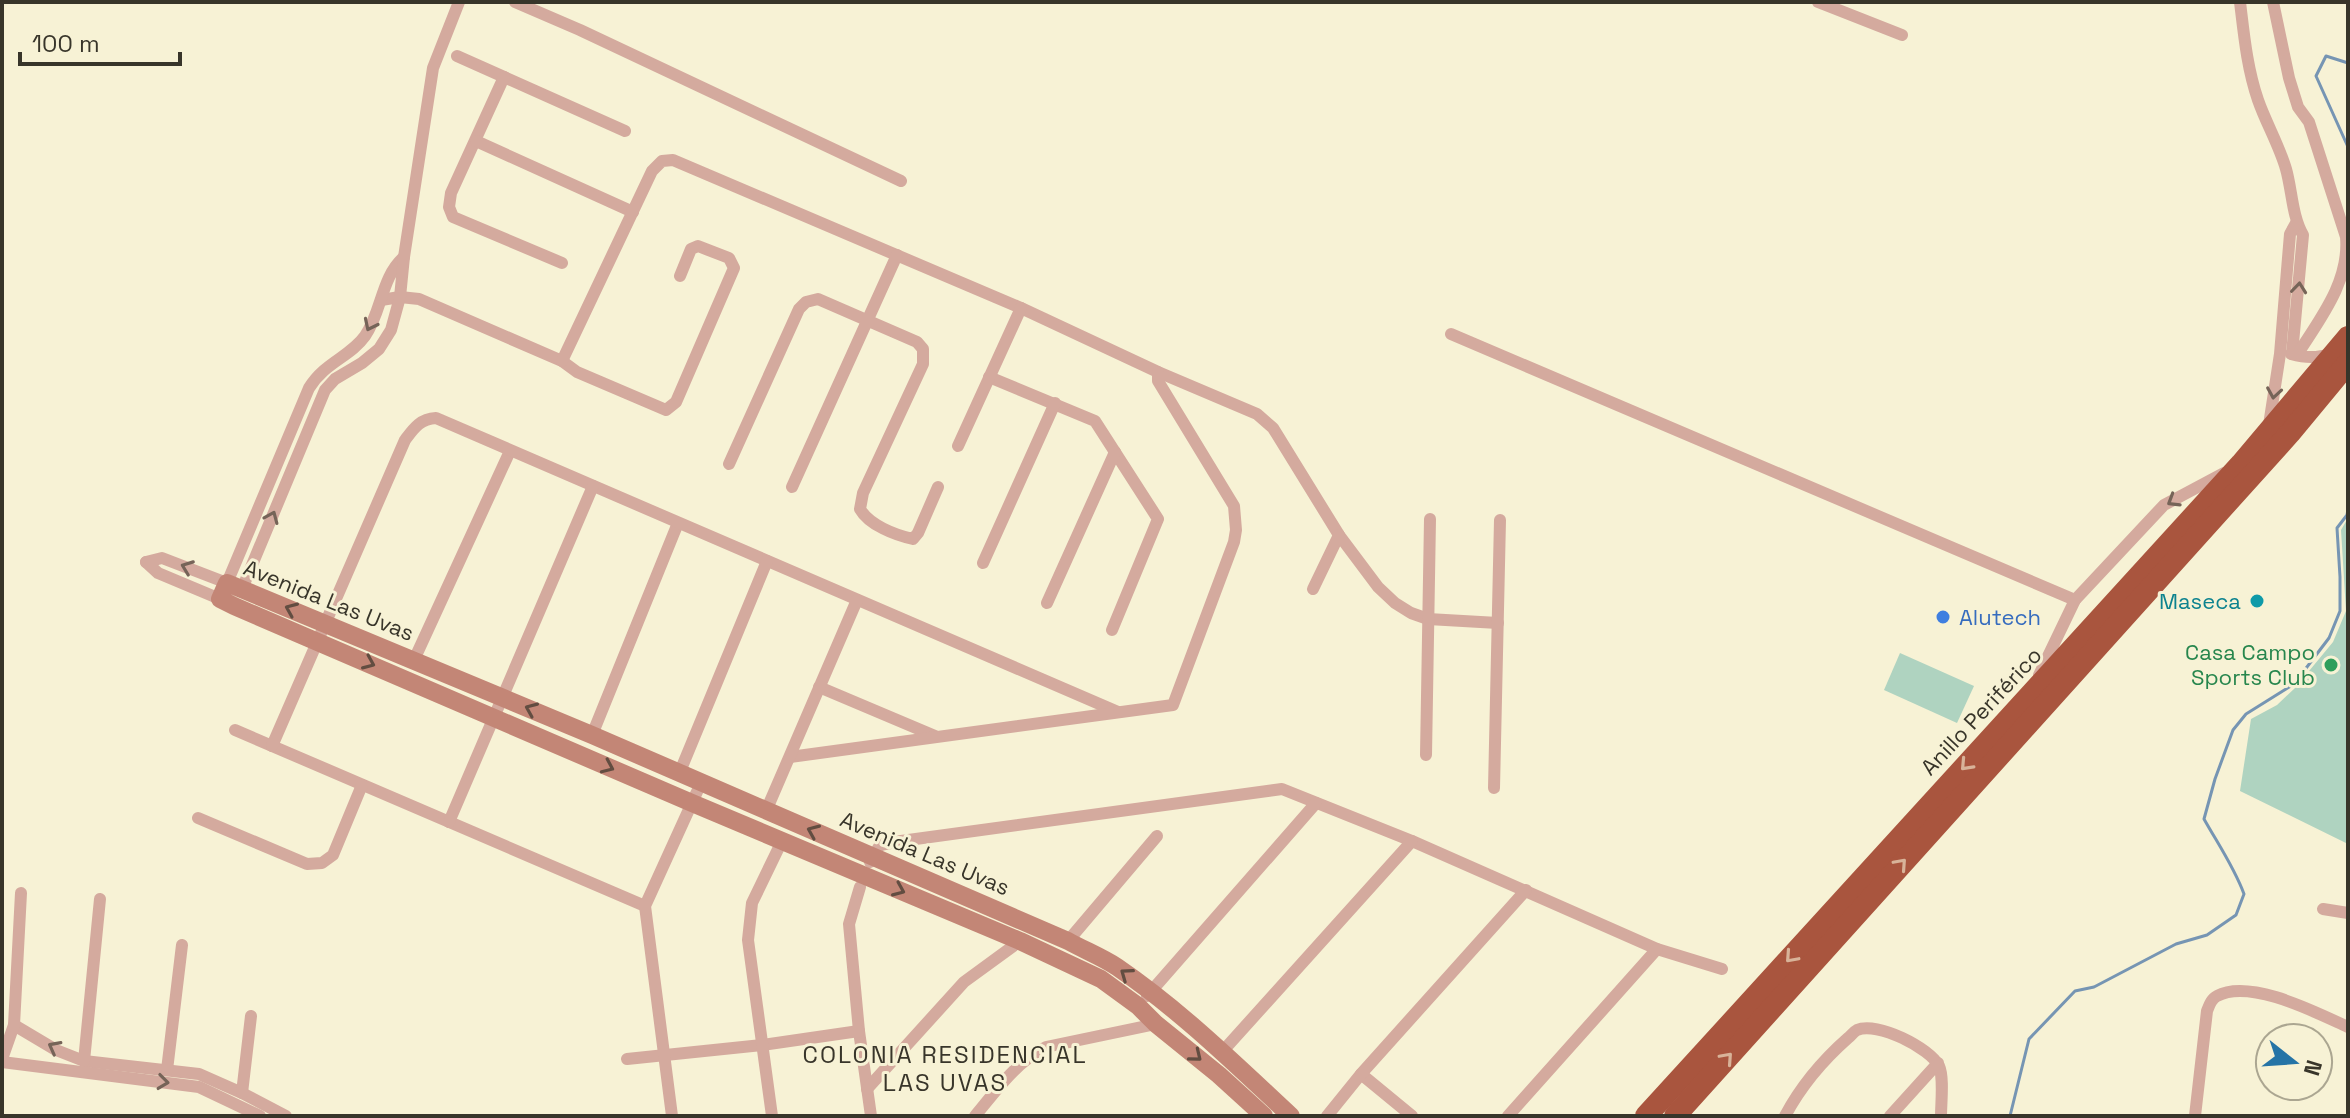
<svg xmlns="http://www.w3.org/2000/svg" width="2350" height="1118" font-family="'Space Grotesk',sans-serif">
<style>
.garden{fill:#afd3c0}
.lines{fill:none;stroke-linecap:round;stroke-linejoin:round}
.stream{stroke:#7695b3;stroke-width:3}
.street{stroke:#d4aa9e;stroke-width:12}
.secondary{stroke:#c38676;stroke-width:18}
.highway{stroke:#a9553e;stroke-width:22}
.oneway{stroke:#766458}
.oneway2{stroke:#624d41}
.oneway3{stroke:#d8b399}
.culture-dot{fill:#0f9aa8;stroke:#f7f2d5;stroke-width:3}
.shop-dot{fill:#3f7fe0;stroke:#f7f2d5;stroke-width:3}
.leisure-dot{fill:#2e9e5b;stroke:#f7f2d5;stroke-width:3}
.labels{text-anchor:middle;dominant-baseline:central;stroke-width:6;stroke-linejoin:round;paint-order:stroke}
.street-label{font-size:22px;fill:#38352a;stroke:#f7f2d5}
.culture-label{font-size:22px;fill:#0d838f;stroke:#f7f2d5;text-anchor:end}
.shop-label{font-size:22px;fill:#366cbe;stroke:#f7f2d5;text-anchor:start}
.leisure-label{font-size:22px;fill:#27864d;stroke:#f7f2d5;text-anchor:end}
.neighbourhood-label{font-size:24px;letter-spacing:2px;fill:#38352a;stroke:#f7f2d5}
</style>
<rect width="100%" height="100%" fill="#f7f2d5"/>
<g class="garden">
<polygon points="2348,518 2348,844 2240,791 2251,719 2277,705 2295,688 2333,642 2346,611 2341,530"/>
<polygon points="1900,653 1974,686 1957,723 1884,690"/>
</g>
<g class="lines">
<g class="stream">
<polyline points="2348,63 2326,56 2316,76 2348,147"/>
<path d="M2010,1116L2029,1039L2075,991L2094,987L2176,944L2207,935L2236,915L2244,894C2234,867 2218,844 2204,819L2215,779L2233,730L2246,714L2294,684L2329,638L2340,611V577L2337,528L2347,515L2348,509"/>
</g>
<g class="street">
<polyline points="515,2 580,30 901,181"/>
<polyline points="1818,2 1902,35"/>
<path d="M2240,2C2244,35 2247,68 2258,100C2266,123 2279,145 2286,169C2292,190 2292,216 2303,235L2292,354"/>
<path d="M2273,2L2289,78L2298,107L2309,122L2346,237C2350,282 2319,320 2297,355"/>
<polyline points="457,56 625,131"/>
<polyline points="504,77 451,193 449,207 453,217 562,263"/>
<polyline points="476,141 633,212"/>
<polyline points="381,300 400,297 419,299 562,361 577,372 666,410 676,402 734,268 729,258 698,246 691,249 680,276"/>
<polyline points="1451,334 2075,600"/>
<path d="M2291,354C2306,358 2316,358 2332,354"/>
<polyline points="562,361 652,171 662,161 673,160 1021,308 1158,372 1257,414 1273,428 1339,535 1378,587 1395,603 1411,613 1428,619 1498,623"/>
<polyline points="989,377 1095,421 1158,519 1112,630"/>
<polyline points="2269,425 2280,354 2290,234 2296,223"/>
<polyline points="958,446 1021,308"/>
<path d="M729,464L799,309L806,302L818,299L917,342L923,349V364L863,493L860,509C869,525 895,535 913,539L918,533L938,487"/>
<polyline points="792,487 897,255"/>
<path d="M146,562L162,558L227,583L309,388C325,362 350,357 365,336C382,312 381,277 404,257"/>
<polyline points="146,562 158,573 220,599"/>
<polyline points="983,563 1055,403"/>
<polyline points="242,589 325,390 335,379 362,363 379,349 391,330 400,297 404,257 433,68 459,2"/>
<polyline points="1313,589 1339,535"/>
<polyline points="1047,603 1115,452"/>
<polyline points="414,660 510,451"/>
<polyline points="2039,675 2075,600 2164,505 2224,473"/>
<polyline points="819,687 935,736"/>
<polyline points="235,730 645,906"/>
<polyline points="592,735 678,523"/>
<path d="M272,746L405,440C414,428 420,419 436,418L1118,712"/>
<polyline points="1426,755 1430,519"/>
<polyline points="790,757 1173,705 1234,542 1236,530 1234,506 1158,381 1158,372"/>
<polyline points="679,774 767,561"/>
<polyline points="1494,788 1500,520"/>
<polyline points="766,811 857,600"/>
<polyline points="198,818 307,864 322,863 333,855 362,785"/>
<polyline points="449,822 593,486"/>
<polyline points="870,862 880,845 901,841 1282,789 1412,841 1657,949 1722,969"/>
<polyline points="860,887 849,924 859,1031 871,1116"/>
<polyline points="2323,909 2348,913"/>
<polyline points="1068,941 1157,836"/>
<polyline points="1147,996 1316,803"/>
<polyline points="14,1025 56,1050 84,1061 199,1074 242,1093 286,1116"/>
<polyline points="1222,1052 1412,841"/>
<polyline points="2,1059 14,1025 21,893"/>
<polyline points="627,1059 762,1045 859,1031"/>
<polyline points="84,1061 100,899"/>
<polyline points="2,1062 199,1087 260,1116"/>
<polyline points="167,1070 182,945"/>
<polyline points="1361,1074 1412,1116"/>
<polyline points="867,1089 964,982 1020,941"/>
<polyline points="242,1093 251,1016"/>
<polyline points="672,1116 645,906 701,783"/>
<polyline points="772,1116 748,940 752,903 782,841"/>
<path d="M975,1116C996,1091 1016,1062 1046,1047L1156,1024"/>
<polyline points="1327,1116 1361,1074 1526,890"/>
<polyline points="1508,1116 1657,949"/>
<path d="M1785,1116C1801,1086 1823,1060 1848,1038C1851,1036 1853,1032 1857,1030C1877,1021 1930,1048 1939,1066C1944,1077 1941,1103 1941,1116"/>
<polyline points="1890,1116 1938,1063"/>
<path d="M2195,1116L2207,1011C2209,1006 2211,999 2217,996C2250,978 2317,1013 2348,1027"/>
</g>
<path class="secondary" d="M1264,1116L1219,1075L1156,1024L1138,1006L1101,979L1020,941L692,803L234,606L220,599L227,583L592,735L1068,941C1084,950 1102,957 1117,967C1180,1010 1235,1064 1291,1116"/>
<g class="highway">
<polyline points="1646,1116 2241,464 2348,337"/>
<polyline points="1675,1116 2290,433 2348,363"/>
</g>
</g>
<defs><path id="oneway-chevron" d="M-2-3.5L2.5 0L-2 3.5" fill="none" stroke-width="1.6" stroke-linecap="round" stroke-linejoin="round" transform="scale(2)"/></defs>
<g class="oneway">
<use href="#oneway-chevron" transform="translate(2299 288) rotate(-84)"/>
<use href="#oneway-chevron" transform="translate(370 325) rotate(116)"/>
<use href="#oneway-chevron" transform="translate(2274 393) rotate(99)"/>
<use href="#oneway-chevron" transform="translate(2173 501) rotate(148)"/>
<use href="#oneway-chevron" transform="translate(272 517) rotate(-67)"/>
<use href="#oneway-chevron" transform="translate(187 567) rotate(-159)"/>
<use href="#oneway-chevron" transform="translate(54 1047) rotate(-152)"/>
<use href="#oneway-chevron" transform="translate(163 1082) rotate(7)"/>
</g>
<g class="oneway2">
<use href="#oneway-chevron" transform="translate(291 609) rotate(-157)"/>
<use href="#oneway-chevron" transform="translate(369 663) rotate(23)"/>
<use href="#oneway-chevron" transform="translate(531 709) rotate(-157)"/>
<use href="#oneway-chevron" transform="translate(608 767) rotate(24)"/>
<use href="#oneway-chevron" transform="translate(813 831) rotate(-157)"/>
<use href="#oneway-chevron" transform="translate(899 890) rotate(23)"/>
<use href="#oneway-chevron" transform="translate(1126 974) rotate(-144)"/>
<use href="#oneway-chevron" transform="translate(1196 1056) rotate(39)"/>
</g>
<g class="oneway3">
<use href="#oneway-chevron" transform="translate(1966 765) rotate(133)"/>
<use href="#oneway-chevron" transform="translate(1901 864) rotate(-48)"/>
<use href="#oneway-chevron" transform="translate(1791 957) rotate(132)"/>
<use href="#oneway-chevron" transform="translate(1727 1058) rotate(-48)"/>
</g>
<circle class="culture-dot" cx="2257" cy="601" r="8"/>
<circle class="shop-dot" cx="1943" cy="617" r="8"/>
<circle class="leisure-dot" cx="2331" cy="665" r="8"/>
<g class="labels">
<g class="street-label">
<text transform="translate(329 600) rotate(22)">Avenida Las Uvas</text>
<text transform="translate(1981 711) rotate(-47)">Anillo Periférico</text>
<text transform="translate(925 853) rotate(23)">Avenida Las Uvas</text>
</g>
<g class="culture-label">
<text x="2241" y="601">Maseca</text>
</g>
<g class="shop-label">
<text x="1959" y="617">Alutech</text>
</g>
<g class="leisure-label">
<text x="2315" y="652">Casa Campo<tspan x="2315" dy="25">Sports Club</tspan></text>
</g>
<g class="neighbourhood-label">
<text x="945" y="1054">COLONIA RESIDENCIAL<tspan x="945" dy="28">LAS UVAS</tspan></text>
</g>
</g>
<rect width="2350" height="1118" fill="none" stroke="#38352a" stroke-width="8"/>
<g transform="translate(2294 1062) rotate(107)"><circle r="38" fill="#f7f2d5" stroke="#aba691" stroke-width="2"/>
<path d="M0-6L14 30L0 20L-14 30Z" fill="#2574a6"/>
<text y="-12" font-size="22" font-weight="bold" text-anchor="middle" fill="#38352a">N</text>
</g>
<path d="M20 52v12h160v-12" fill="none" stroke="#38352a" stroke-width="4"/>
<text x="32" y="52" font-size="24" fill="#38352a" stroke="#f7f2d5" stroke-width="6" paint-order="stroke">100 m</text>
</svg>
